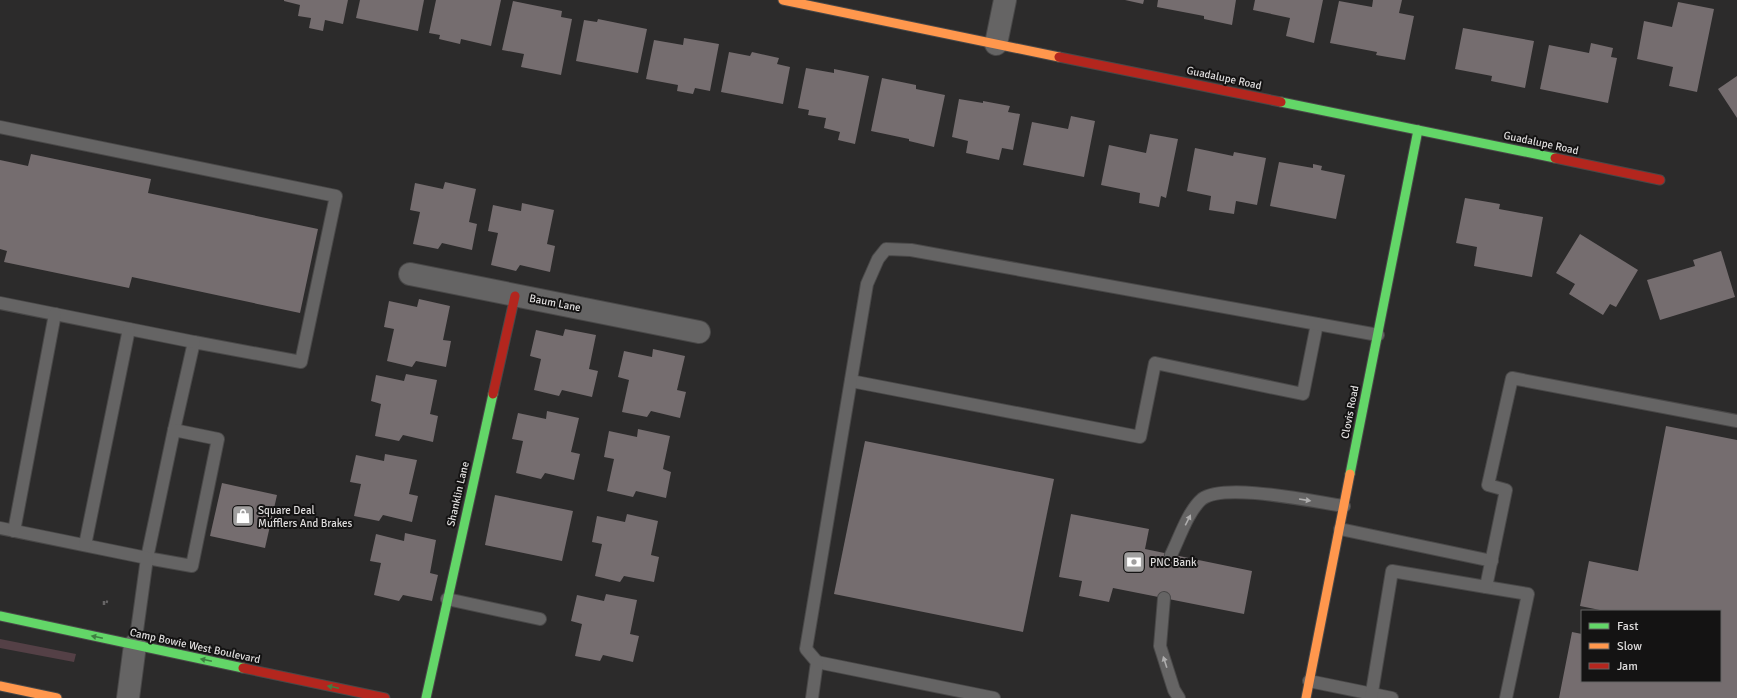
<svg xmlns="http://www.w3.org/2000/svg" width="1737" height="698" font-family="Signika,sans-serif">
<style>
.green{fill:#544046}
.building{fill:#756d6f}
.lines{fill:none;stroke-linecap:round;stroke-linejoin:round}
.lane-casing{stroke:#494848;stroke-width:14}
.street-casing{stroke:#494848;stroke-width:24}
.fast-casing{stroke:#494848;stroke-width:11}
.slow-casing{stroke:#494848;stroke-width:11}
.jam-casing{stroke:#494848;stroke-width:11}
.path{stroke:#676566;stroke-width:2.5;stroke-dasharray:4 2;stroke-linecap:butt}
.lane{stroke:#656464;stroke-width:12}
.street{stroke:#656464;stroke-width:22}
.fast{stroke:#63d668;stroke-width:9}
.slow{stroke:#ff974d;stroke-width:9}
.jam{stroke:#b3261e;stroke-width:9}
.oneway{fill:#aeadad}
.oneway2{fill:#3f7e42}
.labels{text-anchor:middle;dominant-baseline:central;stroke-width:4;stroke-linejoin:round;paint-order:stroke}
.street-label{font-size:11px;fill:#dfdddd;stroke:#141313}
.poi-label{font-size:11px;fill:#dfdddd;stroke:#141313;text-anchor:start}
</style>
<rect width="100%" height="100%" fill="#2c2b2b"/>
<polygon class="green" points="0,639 76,654 74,662 0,648"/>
<g class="building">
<polygon points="284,0 348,0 343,24 325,20 323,31 309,28 311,18 298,16 300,5 284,1"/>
<polygon points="360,0 424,0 418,31 356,18"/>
<polygon points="436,0 501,0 491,46 461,39 460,44 439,39 440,35 429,33"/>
<polygon points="1125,0 1144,0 1143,4"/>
<polygon points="1158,0 1236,0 1232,25 1204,19 1204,16 1157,7"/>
<polygon points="1255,0 1323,0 1314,43 1286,36 1290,18 1253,10"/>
<polygon points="1373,0 1402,0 1399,13 1414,16 1405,60 1376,55 1377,52 1330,43 1339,1 1372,7"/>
<polygon points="513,1 562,11 561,17 572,19 561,75 521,67 524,54 502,50"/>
<polygon points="1678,2 1714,9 1697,92 1669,86 1673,67 1637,59 1644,21 1672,27"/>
<polygon points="598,19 647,29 638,73 576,61 584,20 597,22"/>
<polygon points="1463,28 1534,41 1525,88 1491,81 1492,76 1455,69"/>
<polygon points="684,38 719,44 710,91 695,88 693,94 677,91 678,85 646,79 654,40 683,45"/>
<polygon points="1591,43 1613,48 1611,57 1617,58 1608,103 1540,89 1549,45 1589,53"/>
<polygon points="729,52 750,56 752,52 779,58 777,64 790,67 783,104 721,92"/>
<polygon points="806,68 834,73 834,69 869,76 855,144 838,140 840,132 824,128 826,118 808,115 809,110 798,108"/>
<polygon points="1737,76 1737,118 1718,89"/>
<polygon points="882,78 916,85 916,89 945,95 934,147 909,141 909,139 871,131"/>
<polygon points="959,99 983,103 983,101 1010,106 1008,112 1020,114 1013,150 1002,148 999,160 966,153 968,141 952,137"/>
<polygon points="1071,116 1095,121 1084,177 1023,165 1032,122 1068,129"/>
<polygon points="1150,134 1178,139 1166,198 1161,196 1159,207 1139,203 1140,193 1101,185 1109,145 1146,153"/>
<polygon points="1195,148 1233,156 1234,152 1266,158 1257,205 1236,201 1234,214 1209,210 1211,196 1187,191"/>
<polygon points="31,154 151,179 148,193 318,229 300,313 132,277 129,288 4,262 7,251 0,249 0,160 28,166"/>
<polygon points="1279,162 1313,168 1313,164 1322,166 1321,170 1345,175 1336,219 1270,206"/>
<polygon points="445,182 476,189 469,222 477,224 472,250 442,243 438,249 413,244 420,212 410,210 415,183 443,189"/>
<polygon points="1465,198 1500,204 1499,209 1543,217 1532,277 1474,266 1477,247 1456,243"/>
<polygon points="522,203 554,210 547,244 555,246 550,272 520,265 516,271 491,265 498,233 488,231 493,205 521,211"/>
<polygon points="1580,234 1638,270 1616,307 1610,304 1603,315 1569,294 1575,284 1556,273"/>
<polygon points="1721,251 1735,297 1660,320 1647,280 1695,266 1693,260"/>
<polygon points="419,299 450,306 443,340 451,341 446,367 416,361 412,367 387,361 394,329 384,327 389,301 417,307"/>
<polygon points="565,329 596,335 589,369 598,371 592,397 562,390 559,396 534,390 541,359 530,356 536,330 563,336"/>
<polygon points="653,349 685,356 677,390 686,392 680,418 651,411 647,417 622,412 629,380 618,377 624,351 652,357"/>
<polygon points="406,374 437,380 430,414 438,416 433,442 403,435 399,441 375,436 381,404 371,401 376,375 404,381"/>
<polygon points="547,411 579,418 571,452 580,454 574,480 545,473 541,479 516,473 523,441 512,439 518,413 546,419"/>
<polygon points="1666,426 1737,440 1737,698 1559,698 1572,632 1582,634 1582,681 1720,681 1720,611 1605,611 1580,606 1589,561 1638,571"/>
<polygon points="638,429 670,436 663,469 671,472 666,498 636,491 633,497 607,491 614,459 604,457 609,431 637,437"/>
<polygon points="865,441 1054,479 1023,632 834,594"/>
<polygon points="385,454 417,460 409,494 418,496 412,522 383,515 379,521 354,516 361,484 350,482 356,455 384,461"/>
<polygon points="222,483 277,495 265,548 210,536"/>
<polygon points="495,495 573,511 562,561 485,545"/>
<polygon points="627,514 658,521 651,555 659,557 654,582 624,576 620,582 595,576 602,544 592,542 597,516 625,522"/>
<polygon points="1071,514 1149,529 1145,549 1252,571 1244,614 1113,588 1109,602 1079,596 1082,581 1059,577"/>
<polygon points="405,533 436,540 430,573 438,575 432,601 403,595 399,601 374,595 381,563 370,561 376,534 404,541"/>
<polygon points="606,594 637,600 630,634 639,636 633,662 603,655 600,661 575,656 582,624 571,621 577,595 604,601"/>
</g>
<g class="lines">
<g class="lane-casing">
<g id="lane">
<polyline points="0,127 336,196 301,362 194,342 174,430"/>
<polyline points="0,303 194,342"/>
<polyline points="851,381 1140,437 1155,363 1303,394 1317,324"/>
<polygon points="174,430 218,439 192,566 147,558"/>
<polyline points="0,528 147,558 135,645"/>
<polyline points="1340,529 1492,561"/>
<polyline points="14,531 55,314"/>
<polyline points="85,545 129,329"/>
<path d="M1171,555C1179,539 1188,511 1202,499C1225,482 1315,502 1344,506"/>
<polyline points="1486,587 1528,594 1506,698"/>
<polyline points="1164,598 1160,646 1174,690 1179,698"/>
<polyline points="447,599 540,619"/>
<polyline points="817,662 994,698"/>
<polyline points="1309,681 1392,698"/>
<polyline points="812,698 817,662 806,649 867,284 878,259 886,249 911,250 1378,335"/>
<polyline points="1371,698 1392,571 1486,587 1506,490 1488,485 1512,378 1737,421"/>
</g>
</g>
<g class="street-casing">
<g id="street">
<polyline points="996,44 1005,0"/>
<polyline points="410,274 699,332"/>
<polyline points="128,698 135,645"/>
</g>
</g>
<g class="fast-casing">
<g id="fast">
<polyline points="1281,102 1555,158"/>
<polyline points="1350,474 1418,130"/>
<polyline points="0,616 243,668"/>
<polyline points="426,698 493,394"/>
</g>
</g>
<g class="slow-casing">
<g id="slow">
<polyline points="783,0 1059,57"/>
<polyline points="0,686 57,698"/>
<polyline points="1306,698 1350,474"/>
</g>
</g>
<g class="jam-casing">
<g id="jam">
<polyline points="1059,57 1281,102"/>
<polyline points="1555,158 1660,180"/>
<polyline points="493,394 515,296"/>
<polyline points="243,668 385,698"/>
</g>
</g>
<polyline class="path" points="104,605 104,601 108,602"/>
<use href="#lane" class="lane"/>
<use href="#street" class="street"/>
<use href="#fast" class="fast"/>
<use href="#slow" class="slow"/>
<use href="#jam" class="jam"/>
</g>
<defs><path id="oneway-solid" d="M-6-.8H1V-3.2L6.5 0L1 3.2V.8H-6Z"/></defs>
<g class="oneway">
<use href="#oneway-solid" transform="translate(1305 500) rotate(9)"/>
<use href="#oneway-solid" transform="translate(1188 520) rotate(-63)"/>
<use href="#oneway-solid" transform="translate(1165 662) rotate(-108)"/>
</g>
<g class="oneway2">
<use href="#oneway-solid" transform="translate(97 637) rotate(-168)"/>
<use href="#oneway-solid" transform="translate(206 660) rotate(-168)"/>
<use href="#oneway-solid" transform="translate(333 687) rotate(-168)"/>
</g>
<defs>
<g id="shop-square" transform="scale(1.15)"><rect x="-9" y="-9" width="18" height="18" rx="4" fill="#a09f9f" stroke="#141313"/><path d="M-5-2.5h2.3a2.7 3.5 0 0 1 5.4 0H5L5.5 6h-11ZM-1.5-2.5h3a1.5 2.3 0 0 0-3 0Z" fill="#fff"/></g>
<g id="bank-square" transform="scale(1.15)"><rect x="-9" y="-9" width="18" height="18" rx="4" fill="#a09f9f" stroke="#141313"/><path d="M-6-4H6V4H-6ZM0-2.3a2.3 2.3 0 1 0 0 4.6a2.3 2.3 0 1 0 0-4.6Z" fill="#fff"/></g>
</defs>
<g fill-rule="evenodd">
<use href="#shop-square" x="243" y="516"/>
<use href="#bank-square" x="1134" y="562"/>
</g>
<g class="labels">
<g class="street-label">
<text transform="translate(1224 78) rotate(12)">Guadalupe Road</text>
<text transform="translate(1541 143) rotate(12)">Guadalupe Road</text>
<text transform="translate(555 303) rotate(11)">Baum Lane</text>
<text transform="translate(1350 412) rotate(-79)">Clovis Road</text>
<text transform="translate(458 494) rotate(-77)">Shanklin Lane</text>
<text transform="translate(195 646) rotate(12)">Camp Bowie West Boulevard</text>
</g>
<g class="poi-label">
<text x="258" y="510">Square Deal<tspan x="258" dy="13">Mufflers And Brakes</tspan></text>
<text x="1150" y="562">PNC Bank</text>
</g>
</g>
<rect x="1581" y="610" width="140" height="72" fill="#141313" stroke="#656464"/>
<rect x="1589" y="623" width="20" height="6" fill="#63d668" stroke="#656464"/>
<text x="1617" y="630" font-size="12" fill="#dfdddd">Fast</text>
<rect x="1589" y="643" width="20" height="6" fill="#ff974d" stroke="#656464"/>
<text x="1617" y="650" font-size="12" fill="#dfdddd">Slow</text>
<rect x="1589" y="663" width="20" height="6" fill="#b3261e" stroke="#656464"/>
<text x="1617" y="670" font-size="12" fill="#dfdddd">Jam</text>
</svg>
